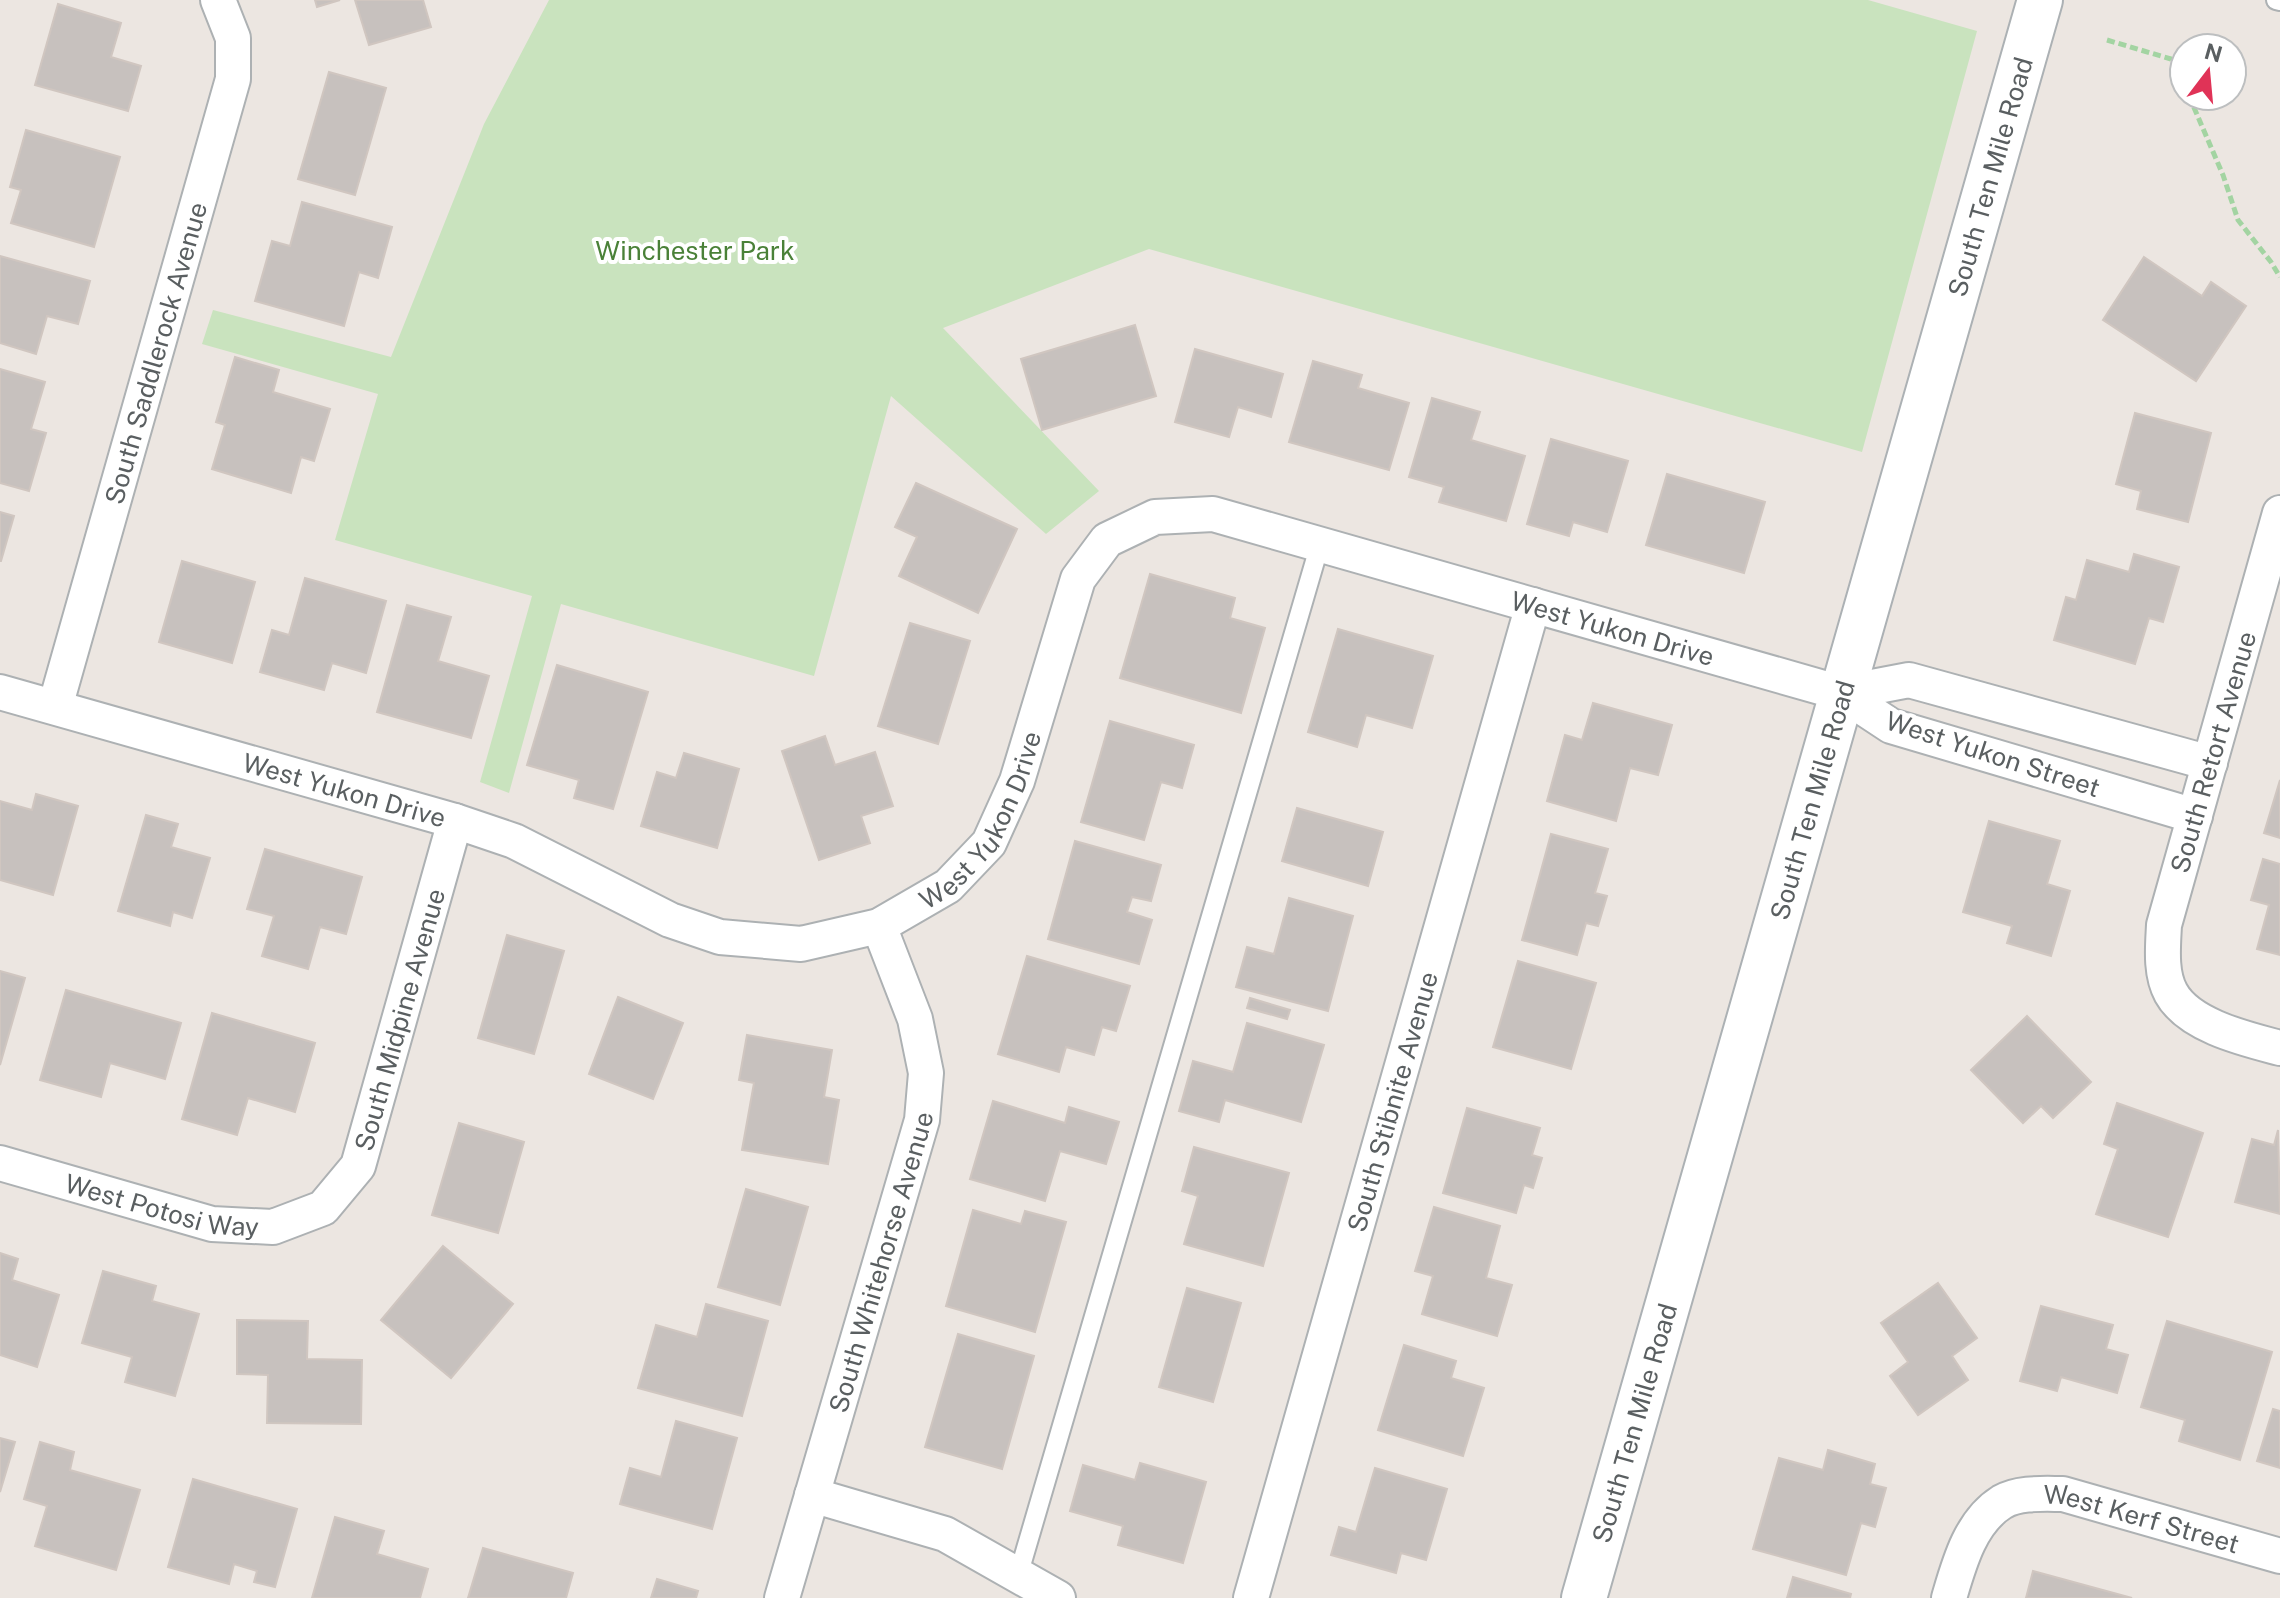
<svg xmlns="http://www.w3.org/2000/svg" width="2280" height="1598" font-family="'Public Sans',sans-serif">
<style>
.green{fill:#c9e3be}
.building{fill:#c7c1be;stroke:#d0c6c0;stroke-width:2}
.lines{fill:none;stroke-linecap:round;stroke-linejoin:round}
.lane-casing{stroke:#adb1b3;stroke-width:22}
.street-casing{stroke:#adb1b3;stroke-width:38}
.secondary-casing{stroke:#acb1b4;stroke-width:48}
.path{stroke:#a3d4a2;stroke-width:5;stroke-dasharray:8 4;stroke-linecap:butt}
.lane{stroke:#fff;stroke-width:18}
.street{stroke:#fff;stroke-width:34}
.secondary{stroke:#fff;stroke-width:44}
.labels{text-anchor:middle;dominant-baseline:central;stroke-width:8;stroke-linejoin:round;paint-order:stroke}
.street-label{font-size:26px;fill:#5a5f61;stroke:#fff}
.park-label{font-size:26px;fill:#4a8138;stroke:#fff}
</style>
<rect width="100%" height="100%" fill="#ece6e1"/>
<polygon class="green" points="549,0 1868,0 1977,31 1862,452 1149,249 943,328 1099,491 1046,534 891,396 814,676 561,604 509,793 480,782 532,596 335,540 378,394 202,344 213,310 391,357 484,124"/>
<g class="building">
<polygon points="315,0 340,0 317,7"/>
<polygon points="355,0 423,0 431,27 369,45"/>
<polygon points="58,4 121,23 111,57 141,66 128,111 35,85"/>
<polygon points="329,72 386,88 355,195 298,179"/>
<polygon points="26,130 120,157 94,247 11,223 21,190 10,187"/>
<polygon points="302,202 392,227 378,278 359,272 344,326 255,301 272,241 290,246"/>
<polygon points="0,256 90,281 78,324 47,316 36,354 0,343"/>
<polygon points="2144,257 2202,296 2211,282 2246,306 2196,381 2103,320"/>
<polygon points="1135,325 1156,396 1042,430 1021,359"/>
<polygon points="1195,349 1283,374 1271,417 1238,407 1229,437 1175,422"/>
<polygon points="235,357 279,370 273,392 330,409 314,461 301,457 291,493 212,469 225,425 216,422"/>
<polygon points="1313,361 1362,375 1358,388 1409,403 1389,470 1289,442"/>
<polygon points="0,369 45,382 31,429 46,433 29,491 0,483"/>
<polygon points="1432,398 1480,412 1471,440 1525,456 1506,521 1439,502 1444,487 1409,477"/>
<polygon points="2135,413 2211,433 2188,522 2137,509 2141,491 2116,484"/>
<polygon points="1551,439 1628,461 1607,532 1573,522 1569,536 1527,524"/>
<polygon points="1667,474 1765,502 1744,573 1646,545"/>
<polygon points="916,483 1017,529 978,613 899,576 917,537 895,527"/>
<polygon points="0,512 14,516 1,561 0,561"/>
<polygon points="2134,554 2179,567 2163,622 2149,618 2135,664 2054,640 2066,597 2076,600 2087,560 2129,572"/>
<polygon points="182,561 255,582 232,663 159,642"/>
<polygon points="1150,574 1235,598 1230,618 1265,628 1241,713 1120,678"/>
<polygon points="305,578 386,601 366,673 332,663 324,690 260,672 272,630 289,635"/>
<polygon points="407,605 451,617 438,661 489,676 471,738 377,712"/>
<polygon points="910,623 970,641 938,744 878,726"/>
<polygon points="1338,629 1433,656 1412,728 1366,715 1357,747 1308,732"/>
<polygon points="557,665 648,692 613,809 574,798 579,780 527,765"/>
<polygon points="1593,703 1672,725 1658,775 1630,768 1616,821 1547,801 1565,735 1582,740"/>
<polygon points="1110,721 1194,745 1182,788 1161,782 1144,840 1081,822"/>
<polygon points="825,736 835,765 875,752 893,806 861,816 870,843 819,860 782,751"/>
<polygon points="684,753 739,769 717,848 641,826 657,772 676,778"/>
<polygon points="2280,780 2280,838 2264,833"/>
<polygon points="36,794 78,806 53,895 0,880 0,801 32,810"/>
<polygon points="1297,808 1383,832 1368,886 1282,861"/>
<polygon points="146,815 178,824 171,847 210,858 192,918 173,912 170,926 118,911"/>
<polygon points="1989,821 2060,841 2047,884 2070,891 2051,956 2007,943 2012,926 1963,912"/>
<polygon points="1551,834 1608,849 1595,893 1607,896 1598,926 1586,923 1577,955 1522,940"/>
<polygon points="1075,841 1161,865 1151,901 1132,897 1127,912 1152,920 1139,964 1048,939"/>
<polygon points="265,849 362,877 346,934 320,927 308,969 262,956 274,916 247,909"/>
<polygon points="2263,859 2280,864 2280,955 2257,949 2269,905 2251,900"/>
<polygon points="1289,898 1353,916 1328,1011 1236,987 1247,947 1274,954"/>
<polygon points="507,935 564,951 534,1054 478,1038"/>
<polygon points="1027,956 1130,986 1116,1031 1102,1027 1094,1055 1066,1047 1059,1072 998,1054"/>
<polygon points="1518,961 1596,983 1571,1069 1493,1047"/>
<polygon points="0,971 25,978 0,1065"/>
<polygon points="66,990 181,1023 165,1079 110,1063 101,1097 40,1080"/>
<polygon points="618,997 683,1023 653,1099 589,1074"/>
<polygon points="1250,998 1290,1010 1287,1019 1247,1008"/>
<polygon points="212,1013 315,1043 295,1112 248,1098 237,1135 182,1119"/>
<polygon points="2027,1016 2091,1082 2053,1118 2041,1106 2023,1123 1971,1070"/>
<polygon points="1247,1023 1324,1045 1301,1122 1225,1100 1219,1122 1179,1111 1193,1061 1233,1072"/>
<polygon points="747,1035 832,1050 824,1097 839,1100 828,1164 742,1150 754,1083 739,1080"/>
<polygon points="993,1101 1065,1123 1069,1107 1119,1122 1106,1164 1060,1151 1045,1201 970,1179"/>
<polygon points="2117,1103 2203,1133 2168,1237 2096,1214 2118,1149 2104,1144"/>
<polygon points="1467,1108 1540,1128 1532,1155 1542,1158 1533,1188 1524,1185 1516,1213 1443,1193"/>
<polygon points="459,1123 524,1142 498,1233 432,1215"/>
<polygon points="2278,1130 2280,1214 2235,1202 2252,1139 2274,1145"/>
<polygon points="1194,1147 1289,1173 1263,1266 1184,1244 1198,1196 1182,1191"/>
<polygon points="746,1189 808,1207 780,1305 718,1287"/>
<polygon points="1434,1207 1500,1226 1486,1278 1512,1285 1497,1336 1422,1314 1433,1276 1415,1271"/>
<polygon points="973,1210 1021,1224 1025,1211 1066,1222 1035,1332 946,1306"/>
<polygon points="443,1246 513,1304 451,1378 381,1320"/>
<polygon points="0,1253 18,1259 12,1280 59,1295 37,1367 0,1355"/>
<polygon points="103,1271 156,1286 152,1301 199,1314 175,1396 125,1382 132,1357 82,1343"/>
<polygon points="1938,1283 1977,1338 1952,1356 1968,1380 1918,1415 1890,1376 1908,1362 1881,1323"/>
<polygon points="1187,1288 1241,1303 1213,1402 1159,1387"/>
<polygon points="706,1304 768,1321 742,1416 638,1388 656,1325 697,1337"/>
<polygon points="2041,1306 2113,1325 2106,1349 2128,1355 2117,1393 2061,1377 2057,1391 2020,1381"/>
<polygon points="237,1320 308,1321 307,1359 362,1360 361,1424 267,1423 268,1375 237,1374"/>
<polygon points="2167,1321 2272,1352 2240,1460 2179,1441 2185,1420 2141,1407"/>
<polygon points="958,1334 1034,1356 1002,1469 925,1447"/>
<polygon points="1404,1345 1456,1361 1451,1378 1484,1388 1463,1456 1378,1430"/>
<polygon points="2273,1409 2280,1411 2280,1468 2257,1461"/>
<polygon points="676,1421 737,1438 712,1529 620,1504 630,1468 661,1477"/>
<polygon points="0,1438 15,1442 0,1492"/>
<polygon points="40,1442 74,1452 70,1470 140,1490 116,1570 35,1546 47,1506 24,1499"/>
<polygon points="1828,1450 1875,1464 1870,1484 1886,1488 1875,1527 1861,1523 1846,1575 1753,1549 1779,1458 1823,1470"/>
<polygon points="1140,1463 1206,1482 1183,1563 1118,1545 1123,1526 1070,1511 1083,1465 1135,1480"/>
<polygon points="1375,1468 1447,1489 1426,1560 1401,1553 1396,1573 1331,1555 1339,1527 1356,1532"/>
<polygon points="193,1479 297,1509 275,1587 254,1582 257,1571 234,1564 229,1584 168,1567"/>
<polygon points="335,1517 384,1531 377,1554 428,1569 420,1598 312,1598"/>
<polygon points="483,1548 573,1573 566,1598 468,1598"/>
<polygon points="2033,1571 2132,1598 2026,1598"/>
<polygon points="1793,1577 1851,1594 1850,1598 1787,1598"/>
<polygon points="657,1579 698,1591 696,1598 651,1598"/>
</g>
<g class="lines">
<g class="lane-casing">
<g id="lane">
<polyline points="2276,0 2280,1"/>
<polyline points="1018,1576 1320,544"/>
</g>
</g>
<g class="street-casing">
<g id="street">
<path d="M2280,513L2164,925C2163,946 2160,973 2171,993C2189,1026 2246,1039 2280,1048"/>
<path id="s1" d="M0,692L455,821L514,841L670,920L720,937L801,944L879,926L948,886L989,843L1017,781L1078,579L1107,540L1155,517L1213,514L1841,693"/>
<path id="s2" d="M55,707L233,79V38L218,0"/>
<polyline points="2195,816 1891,726 1841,693 1909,680 2210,763"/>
<path id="s3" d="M0,1163L212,1224L273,1227L323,1208L358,1166L455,821"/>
<polyline points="812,1495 945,1534 1058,1598"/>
<path id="s4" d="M782,1598L922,1120L926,1073L915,1019L879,926"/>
<path id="s5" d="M1251,1598L1533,605"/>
<path id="s6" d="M1949,1598C1959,1564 1970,1522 2002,1502C2019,1492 2044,1494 2063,1494L2280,1556"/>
</g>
</g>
<g class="secondary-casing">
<g id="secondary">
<path id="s7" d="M1584,1598L2040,0"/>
</g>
</g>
<g class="path">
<polyline points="2107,40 2171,59 2184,83"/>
<polyline points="2189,96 2223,175 2238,220 2271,262 2280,277"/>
</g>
<use href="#lane" class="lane"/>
<use href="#street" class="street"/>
<use href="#secondary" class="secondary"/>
</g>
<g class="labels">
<g class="street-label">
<text stroke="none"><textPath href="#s7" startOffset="1478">South Ten Mile Road</textPath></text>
<text stroke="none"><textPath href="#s2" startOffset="368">South Saddlerock Avenue</textPath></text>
<text stroke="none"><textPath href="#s1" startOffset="1918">West Yukon Drive</textPath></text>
<text transform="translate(2213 752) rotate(-74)">South Retort Avenue</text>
<text transform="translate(1993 754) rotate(18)">West Yukon Street</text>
<text stroke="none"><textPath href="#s1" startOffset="358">West Yukon Drive</textPath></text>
<text stroke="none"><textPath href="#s7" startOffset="830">South Ten Mile Road</textPath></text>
<text stroke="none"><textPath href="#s1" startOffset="1078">West Yukon Drive</textPath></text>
<text stroke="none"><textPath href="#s3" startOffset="542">South Midpine Avenue</textPath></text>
<text stroke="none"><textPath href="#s5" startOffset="516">South Stibnite Avenue</textPath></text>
<text stroke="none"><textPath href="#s3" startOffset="168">West Potosi Way</textPath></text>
<text stroke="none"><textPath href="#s4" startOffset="350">South Whitehorse Avenue</textPath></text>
<text stroke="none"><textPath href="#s7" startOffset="182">South Ten Mile Road</textPath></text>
<text stroke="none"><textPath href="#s6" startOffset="256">West Kerf Street</textPath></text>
</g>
<g class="park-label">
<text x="695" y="250">Winchester Park</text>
</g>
</g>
<g transform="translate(2208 72) rotate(16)"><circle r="38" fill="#ffffff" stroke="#bdbfc0" stroke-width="2"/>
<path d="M0-6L14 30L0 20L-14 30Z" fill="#e03357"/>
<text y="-12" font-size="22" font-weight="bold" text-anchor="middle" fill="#5a5f61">N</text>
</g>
</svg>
